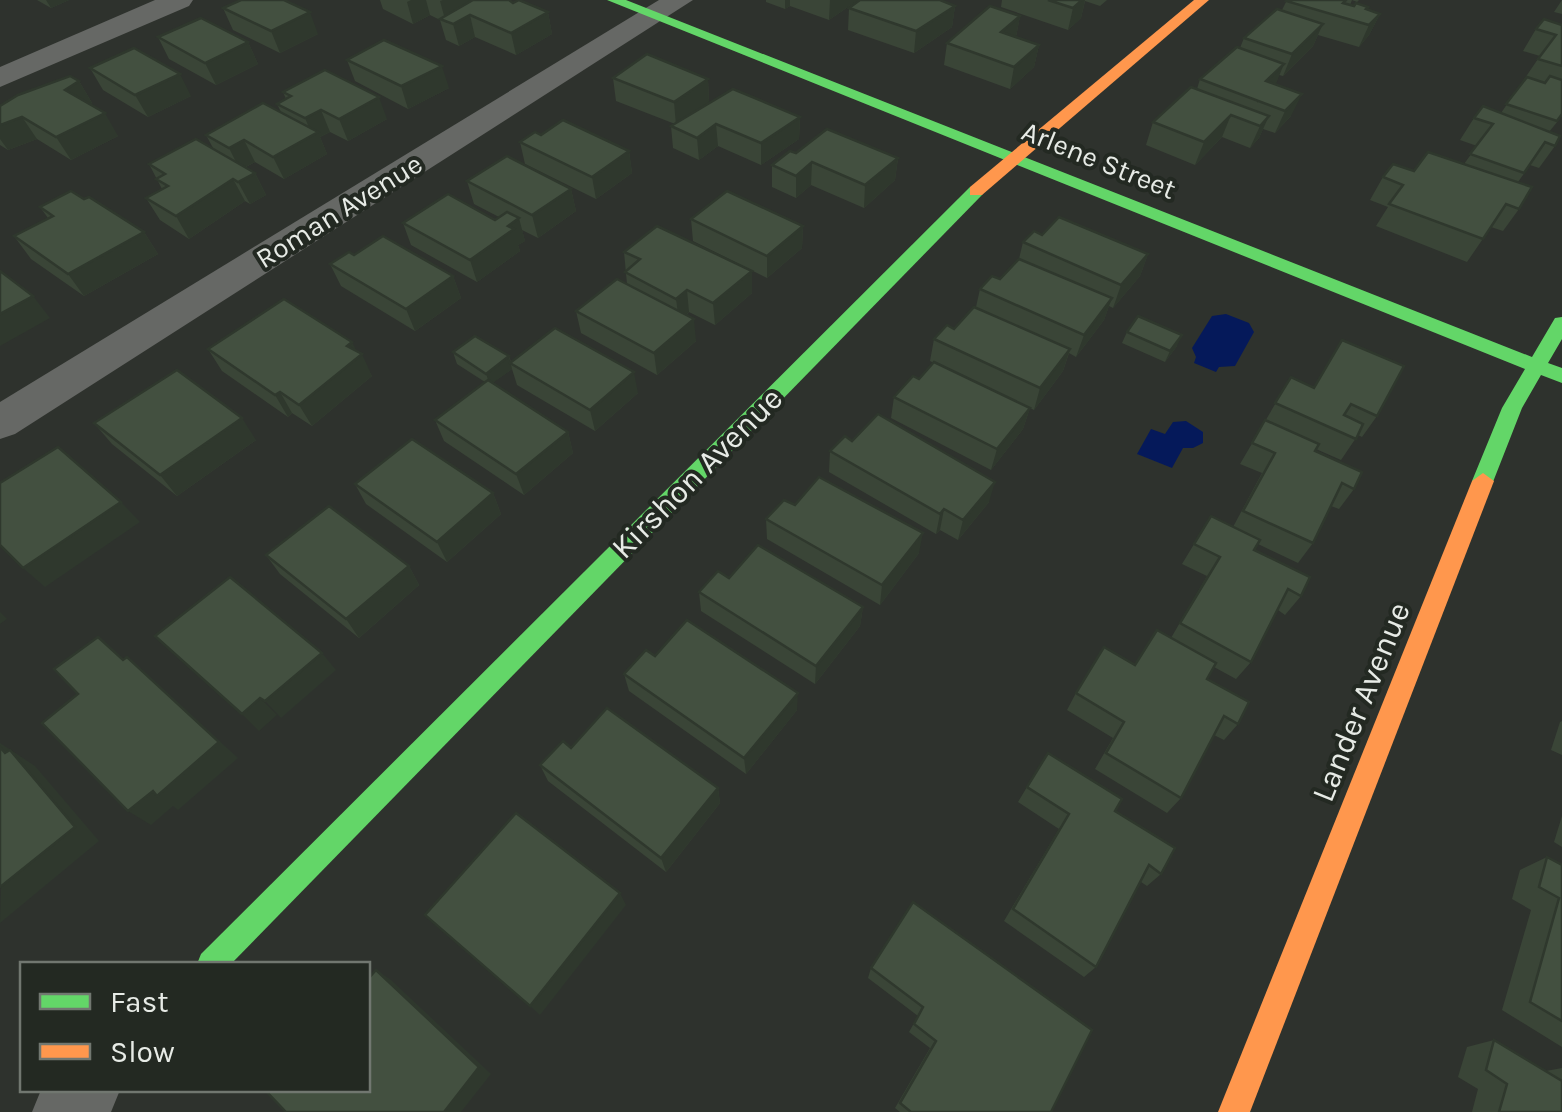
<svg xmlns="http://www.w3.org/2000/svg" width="1562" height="1112" font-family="Karla,sans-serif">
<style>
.water{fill:#05195a}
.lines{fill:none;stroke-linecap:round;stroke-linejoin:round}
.street{fill:#666865;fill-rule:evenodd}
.fast{fill:#63d668;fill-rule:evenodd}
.slow{fill:#ff974d;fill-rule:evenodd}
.wall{fill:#3a4537}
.shaded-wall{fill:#2f382d}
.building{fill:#435040;stroke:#2f382d;stroke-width:2.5}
.labels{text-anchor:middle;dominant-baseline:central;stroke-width:8;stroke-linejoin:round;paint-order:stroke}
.far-street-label{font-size:28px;fill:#e7ebe6;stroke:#232922}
.street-label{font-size:32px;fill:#e7ebe6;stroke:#232922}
</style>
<rect width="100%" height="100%" fill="#2e322d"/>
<g class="water">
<polygon points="1226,314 1249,323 1254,332 1235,366 1219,367 1216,372 1194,363 1196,357 1192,348 1212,316"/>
<polygon points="1186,421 1203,432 1203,443 1193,448 1183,448 1172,468 1137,454 1151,429 1165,434 1173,422"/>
</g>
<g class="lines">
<g class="street">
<polygon points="155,0 193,0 189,6 0,87 0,67"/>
<polygon points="659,0 693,0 15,434 0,439 0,402"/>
<polygon points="41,1090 120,1090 111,1112 32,1112"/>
</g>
<g class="fast">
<polygon points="607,0 626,0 1532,357 1555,318 1562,317 1562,339 1548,363 1562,368 1562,383 1541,375 1522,408 1491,487 1475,487 1472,481 1502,408 1525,369"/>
<polygon points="976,186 984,191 982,195 231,964 197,964 201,954 970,187"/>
</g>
<g class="slow">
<polygon points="1194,0 1209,0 982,195 970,195 970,187"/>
<polygon points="1483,473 1494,481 1250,1112 1218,1112 1472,481"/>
</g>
</g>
<g class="wall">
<polygon points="37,0 69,0 51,8"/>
<polygon points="380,0 509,0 513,3 548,12 552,34 516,55 475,37 459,46 446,40 440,20 430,15 413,24 383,9"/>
<polygon points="766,0 858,0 829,20 790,6 785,9 766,2"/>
<polygon points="1002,0 1107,0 1100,6 1085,1 1081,18 1068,30 1001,7"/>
<polygon points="1287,0 1359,0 1357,2 1352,0 1350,5 1380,14 1369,35 1359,47 1318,35 1313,46 1283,76 1279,75 1275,85 1291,116 1275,133 1263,129 1259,138 1250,148 1222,137 1195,165 1146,145 1153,122 1197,89 1200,79 1240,48 1244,38 1282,10"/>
<polygon points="1562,0 1562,14 1554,12"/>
<polygon points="955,6 952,27 914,53 848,30 849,8"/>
<polygon points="223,8 318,34 280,53 233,30"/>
<polygon points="1020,16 1016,37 1039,45 1034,67 1010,89 944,65 947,43"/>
<polygon points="1562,25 1562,116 1549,132 1555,146 1539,168 1530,165 1518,182 1519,209 1503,231 1491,227 1467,262 1376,226 1388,207 1370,200 1383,177 1464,164 1477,146 1460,140 1474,118 1501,113 1540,56 1523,51 1536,29"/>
<polygon points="158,37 248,42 258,64 216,85 169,59"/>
<polygon points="347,60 449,88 408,109 355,81"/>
<polygon points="90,68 191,96 148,117 103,90"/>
<polygon points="613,78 708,79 709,102 693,113 800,117 799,139 761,165 718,146 699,160 673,148 671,126 675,124 616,101"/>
<polygon points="79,81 92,103 90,104 118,136 71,160 37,139 8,150 0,145 0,106"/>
<polygon points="283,92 387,119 348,141 330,132 320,137 327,154 284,179 255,162 246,167 255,173 266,195 250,204 245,201 189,239 160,220 146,198 162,189 149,164 213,148 206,135 281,112 277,104 286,99"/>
<polygon points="541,135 629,151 632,173 596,199 525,164 520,142"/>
<polygon points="796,153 898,158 895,180 864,208 811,185 796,198 772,187 772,165"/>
<polygon points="467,181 571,189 576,211 538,238 522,230 525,241 518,245 520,251 477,282 411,245 403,223 495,220 499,217 474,204"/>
<polygon points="84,199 144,232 158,254 84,296 31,259 14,236 48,218 40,207"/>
<polygon points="691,219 803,226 802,248 767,278 693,241"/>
<polygon points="1042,235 1148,254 1140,276 1113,308 1109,306 1104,320 1076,357 1069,353 1063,371 1034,410 1030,408 1023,429 991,470 891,418 894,397 919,379 934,363 930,361 934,339 954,329 976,307 980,289 1000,279 1019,259 1023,242"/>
<polygon points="624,252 752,271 752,293 715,325 689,312 686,315 696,341 657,375 581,333 576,311 627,284"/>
<polygon points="354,255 453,276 461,298 415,331 341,286 330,264"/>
<polygon points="1127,332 1177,346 1165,362 1122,343"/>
<polygon points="208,349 357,352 372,376 312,426 292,413 288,417 222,371"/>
<polygon points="453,352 509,356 511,362 638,393 595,431 517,385 512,369 492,383 568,432 573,453 524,495 444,441 435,420 485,382 457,364"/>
<polygon points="1291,377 1377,416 1362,437 1358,435 1341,460 1316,449 1315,451 1354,489 1339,509 1331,506 1313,543 1298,563 1258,544 1254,550 1301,596 1285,615 1278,610 1251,662 1236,679 1214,667 1207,679 1238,724 1224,740 1214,735 1181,798 1167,813 1095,769 1113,738 1067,710 1076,693 1135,665 1171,638 1207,576 1182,564 1211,516 1233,527 1262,473 1240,464"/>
<polygon points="94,423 256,440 177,496 112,444"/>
<polygon points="852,441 989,502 958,540 940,530 936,534 829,472 830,451"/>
<polygon points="355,484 493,493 501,514 447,562 366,504"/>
<polygon points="795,505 919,553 880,605 767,539 766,519"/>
<polygon points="266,555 409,566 419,585 359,638 280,574"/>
<polygon points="729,578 863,607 860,626 815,684 701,611 699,592"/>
<polygon points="655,656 797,710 746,774 629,691 624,674"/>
<polygon points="1562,721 1562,755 1551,750 1560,722"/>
<polygon points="571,748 718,788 720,803 666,872 548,781 540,765"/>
<polygon points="1027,787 1115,811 1161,874 1147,886 1141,882 1096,967 1084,977 1004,921 1059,829 1018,802"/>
<polygon points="1562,816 1562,847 1554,842"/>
<polygon points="1547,857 1562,865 1562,1047 1502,1010 1531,910 1512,899 1520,870"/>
<polygon points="913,902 1051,1112 900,1112 895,1108 930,1048 909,1032 918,1016 868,978 871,968"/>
<polygon points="1494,1040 1546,1071 1562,1068 1562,1112 1472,1112 1478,1089 1458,1077 1467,1047"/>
</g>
<g class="shaded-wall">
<polygon points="46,0 69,0 51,8"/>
<polygon points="411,0 426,0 430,15 413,24 407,2"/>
<polygon points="443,0 480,0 482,5 446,23 440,1"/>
<polygon points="785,0 790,0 790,6 785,9"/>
<polygon points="830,0 858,0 829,20"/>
<polygon points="1082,0 1085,0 1081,18 1068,30 1073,8"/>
<polygon points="955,6 952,27 914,53 916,31"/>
<polygon points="310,12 318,34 280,53 271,31"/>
<polygon points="548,12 552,34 516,55 511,33"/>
<polygon points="1380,14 1369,35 1359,47 1369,25"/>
<polygon points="470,15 475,37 459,46 453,24"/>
<polygon points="1020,16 1016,37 1001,32"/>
<polygon points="1323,24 1313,46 1283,76 1292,54"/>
<polygon points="248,42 258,64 216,85 205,63"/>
<polygon points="1039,45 1034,67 1010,89 1014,67"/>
<polygon points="1284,64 1275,86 1257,103 1266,81"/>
<polygon points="442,66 449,88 408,109 401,86"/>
<polygon points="180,74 191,96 148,117 135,95"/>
<polygon points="708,79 709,102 676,125 674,102"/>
<polygon points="79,81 92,103 79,112 65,90"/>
<polygon points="1302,94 1291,116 1275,133 1285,111"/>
<polygon points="379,97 387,119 348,141 339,119"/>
<polygon points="321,110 330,132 320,137 327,154 284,179 273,157 312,135 305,118"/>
<polygon points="105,113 118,136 71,160 56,137"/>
<polygon points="1231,115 1222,137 1195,165 1204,142"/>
<polygon points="1269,116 1259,138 1250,148 1260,126"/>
<polygon points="22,117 37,139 8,150 0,139 0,125"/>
<polygon points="800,117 799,139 761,165 761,143"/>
<polygon points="716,124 718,146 699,160 697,138"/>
<polygon points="244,140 255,162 240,170 229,148"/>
<polygon points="629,151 632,173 596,199 592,177"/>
<polygon points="898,158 895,180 864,208 865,185"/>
<polygon points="812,162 811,185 796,198 796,176"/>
<polygon points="255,173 266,195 250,204 238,182"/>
<polygon points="233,179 245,201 189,239 176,216"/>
<polygon points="571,189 576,211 538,238 532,215"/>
<polygon points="519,218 525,241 518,245 520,251 477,282 470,260 508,226"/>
<polygon points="803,226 802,248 767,278 767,256"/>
<polygon points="144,232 158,254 84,296 68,274"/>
<polygon points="1148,254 1140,276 1113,308 1121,285"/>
<polygon points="752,271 752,293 715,325 713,303"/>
<polygon points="453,276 461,298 415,331 406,309"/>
<polygon points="687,290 689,312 679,321 676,299"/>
<polygon points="33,296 50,318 0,346 0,314"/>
<polygon points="1112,298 1104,320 1076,357 1084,335"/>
<polygon points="694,319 696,341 657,375 654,353"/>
<polygon points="1182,335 1177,346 1165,362 1170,351"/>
<polygon points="352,342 359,356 362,354 372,376 312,426 299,405 347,346"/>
<polygon points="1070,349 1063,371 1034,410 1040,388"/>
<polygon points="509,356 512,369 490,385 486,374"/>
<polygon points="634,372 638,393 595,431 590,410"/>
<polygon points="280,392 292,413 288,417 275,395"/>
<polygon points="1030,408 1023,429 991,470 997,449"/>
<polygon points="242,418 256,440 177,496 160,475"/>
<polygon points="568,432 573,453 524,495 516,474"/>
<polygon points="995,482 989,502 958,540 963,520"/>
<polygon points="493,493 501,514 447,562 437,542"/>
<polygon points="121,502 140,522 45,587 23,568"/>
<polygon points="944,509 940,530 936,534 940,514"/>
<polygon points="923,533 919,553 880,605 882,585"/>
<polygon points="409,566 419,585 359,638 346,619"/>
<polygon points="863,607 860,626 815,684 816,666"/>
<polygon points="0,612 7,619 0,624"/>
<polygon points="322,653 336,670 281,718 265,701"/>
<polygon points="127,657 238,758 178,810 173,806 151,825 128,811"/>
<polygon points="798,693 797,710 746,774 744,758"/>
<polygon points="260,698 277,715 259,731 242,714"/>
<polygon points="0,743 35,766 99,841 0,923 5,753 0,747"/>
<polygon points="718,788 720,803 666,872 661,858"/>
<polygon points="620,893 626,905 540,1015 530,1006"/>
<polygon points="376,970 391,980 491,1074 461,1112 444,1112"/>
</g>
<g class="building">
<polygon points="241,0 284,0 310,12 271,31 223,8"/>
<polygon points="473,0 509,0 513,3 519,0 548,12 511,33 470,15 453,24 440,19"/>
<polygon points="860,0 940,0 955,6 916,31 849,8"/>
<polygon points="1048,0 1082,0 1073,8"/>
<polygon points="1287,0 1346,0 1343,3 1354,6 1356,3 1368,7 1366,9 1380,14 1369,25 1286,1"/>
<polygon points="990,6 1020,16 1001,32 1039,45 1014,67 947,43"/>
<polygon points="1277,9 1323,24 1292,54 1244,38"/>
<polygon points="201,18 248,42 205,63 158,37"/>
<polygon points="1544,19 1562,25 1562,66 1538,59 1556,35 1536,29"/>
<polygon points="384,40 442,66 401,86 347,60"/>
<polygon points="1237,47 1284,64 1266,81 1302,94 1285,111 1200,79"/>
<polygon points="134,48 180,74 135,95 90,68"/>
<polygon points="647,54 708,79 674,102 613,78"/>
<polygon points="325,70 379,97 339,119 321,110 305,118 277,104 291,96 283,92"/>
<polygon points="70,76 79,81 65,90 105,113 56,137 22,117 0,125 0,106 18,95"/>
<polygon points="1550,76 1562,80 1562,114 1557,121 1506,104 1527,77 1545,83"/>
<polygon points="1191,87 1269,116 1260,126 1231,115 1204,142 1153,122"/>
<polygon points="733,89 800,117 761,143 716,124 697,138 671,126"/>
<polygon points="263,103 318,132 273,157 244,140 229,148 206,135"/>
<polygon points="1483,106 1560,136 1555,146 1545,142 1524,173 1470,154 1493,124 1474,118"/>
<polygon points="563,120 629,151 592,177 520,142 535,132 541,135"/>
<polygon points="827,129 898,158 865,185 812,162 796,176 772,165 790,151 796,153"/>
<polygon points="196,139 255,173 238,182 233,179 176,216 146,198 168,186 156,179 165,174 149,164"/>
<polygon points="1428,152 1532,187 1519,209 1506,204 1483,239 1389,204 1403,185 1383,177 1393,164 1414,171"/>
<polygon points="507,156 571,189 532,215 467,181"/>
<polygon points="71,191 84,199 89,197 144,232 68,274 14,236 53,216 40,207"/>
<polygon points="727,191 803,226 767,256 691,219"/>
<polygon points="448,194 495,220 507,212 519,218 508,226 514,229 470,260 403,223"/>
<polygon points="1059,217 1148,254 1121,285 1023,242 1034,231 1042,235"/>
<polygon points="657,226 752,271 713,303 687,290 676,299 625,272 640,259 624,252"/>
<polygon points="383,236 453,276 406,309 330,264 349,252 354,255"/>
<polygon points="1019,259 1112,298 1084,335 980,289 992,276 1000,279"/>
<polygon points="0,271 33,296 0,314"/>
<polygon points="617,279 694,319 654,353 576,311"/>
<polygon points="284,299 352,342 347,346 362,354 299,405 280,392 275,395 208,349"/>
<polygon points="974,307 1070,349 1040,388 934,339 947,325 954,329"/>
<polygon points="1138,316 1182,335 1170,351 1127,332"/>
<polygon points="555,328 634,372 590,410 510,363"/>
<polygon points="475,336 509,356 486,374 453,352"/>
<polygon points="1342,340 1404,366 1377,416 1351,404 1344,415 1363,424 1356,439 1275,403 1291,377 1314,388"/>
<polygon points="934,362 1030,408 997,449 894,397 913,376 919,379"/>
<polygon points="177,370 242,418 160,475 94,423"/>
<polygon points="488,380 568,432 516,474 435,420"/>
<polygon points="878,414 995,482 963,520 944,509 940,514 830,451 845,436 852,441"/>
<polygon points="1265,420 1319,444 1315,451 1362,472 1354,489 1342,483 1313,543 1243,511 1275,453 1252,443"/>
<polygon points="412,439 493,493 437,542 355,484"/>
<polygon points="58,447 121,502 23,568 0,545 0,483"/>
<polygon points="819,477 923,533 882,585 766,519 784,500 795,505"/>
<polygon points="329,506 409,566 346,619 266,555"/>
<polygon points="1211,516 1260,540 1254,550 1310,577 1301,596 1288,589 1251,662 1180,623 1220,557 1194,544"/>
<polygon points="758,545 863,607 816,666 699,592 718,571 729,578"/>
<polygon points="230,577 322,653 265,701 260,698 242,714 155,636"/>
<polygon points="687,620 798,693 744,758 624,674 646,650 655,656"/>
<polygon points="1157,630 1216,663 1207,679 1249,702 1238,724 1224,716 1181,798 1106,753 1124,722 1076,693 1104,647 1135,665"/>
<polygon points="98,637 123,660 127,657 219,742 157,796 153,791 128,811 42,723 78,694 54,669"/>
<polygon points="607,708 718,788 661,858 540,765 563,741 571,748"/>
<polygon points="0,747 5,753 10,750 75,827 0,887"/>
<polygon points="1048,753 1122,799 1115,811 1175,848 1161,874 1149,865 1096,967 1013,909 1069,814 1027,787"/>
<polygon points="516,813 620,893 530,1006 425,915"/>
<polygon points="1547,857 1562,865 1562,1021 1530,1002 1559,898 1539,887"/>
<polygon points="913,902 1092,1030 1051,1112 911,1112 900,1103 936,1041 914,1024 923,1007 871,968"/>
<polygon points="376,970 479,1067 444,1112 286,1112 267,1092 268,1090 368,1090 368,979"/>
<polygon points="1494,1040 1562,1081 1562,1112 1499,1112 1507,1084 1486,1070"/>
</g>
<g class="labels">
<g class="far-street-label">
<text transform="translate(1099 160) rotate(22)">Arlene Street</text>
<text transform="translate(339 211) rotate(-32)">Roman Avenue</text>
</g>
<g class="street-label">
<text transform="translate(697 473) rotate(-45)">Kirshon Avenue</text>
<text transform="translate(1361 702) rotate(-68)">Lander Avenue</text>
</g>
</g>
<rect x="20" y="962" width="350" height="130" fill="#232922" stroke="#717770" stroke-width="2.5"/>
<rect x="40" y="994" width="50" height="15" fill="#63d668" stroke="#717770" stroke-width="2.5"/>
<text x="110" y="1012" font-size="30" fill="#e7ebe6">Fast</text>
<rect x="40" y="1044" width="50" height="15" fill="#ff974d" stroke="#717770" stroke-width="2.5"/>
<text x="110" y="1062" font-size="30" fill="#e7ebe6">Slow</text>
</svg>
